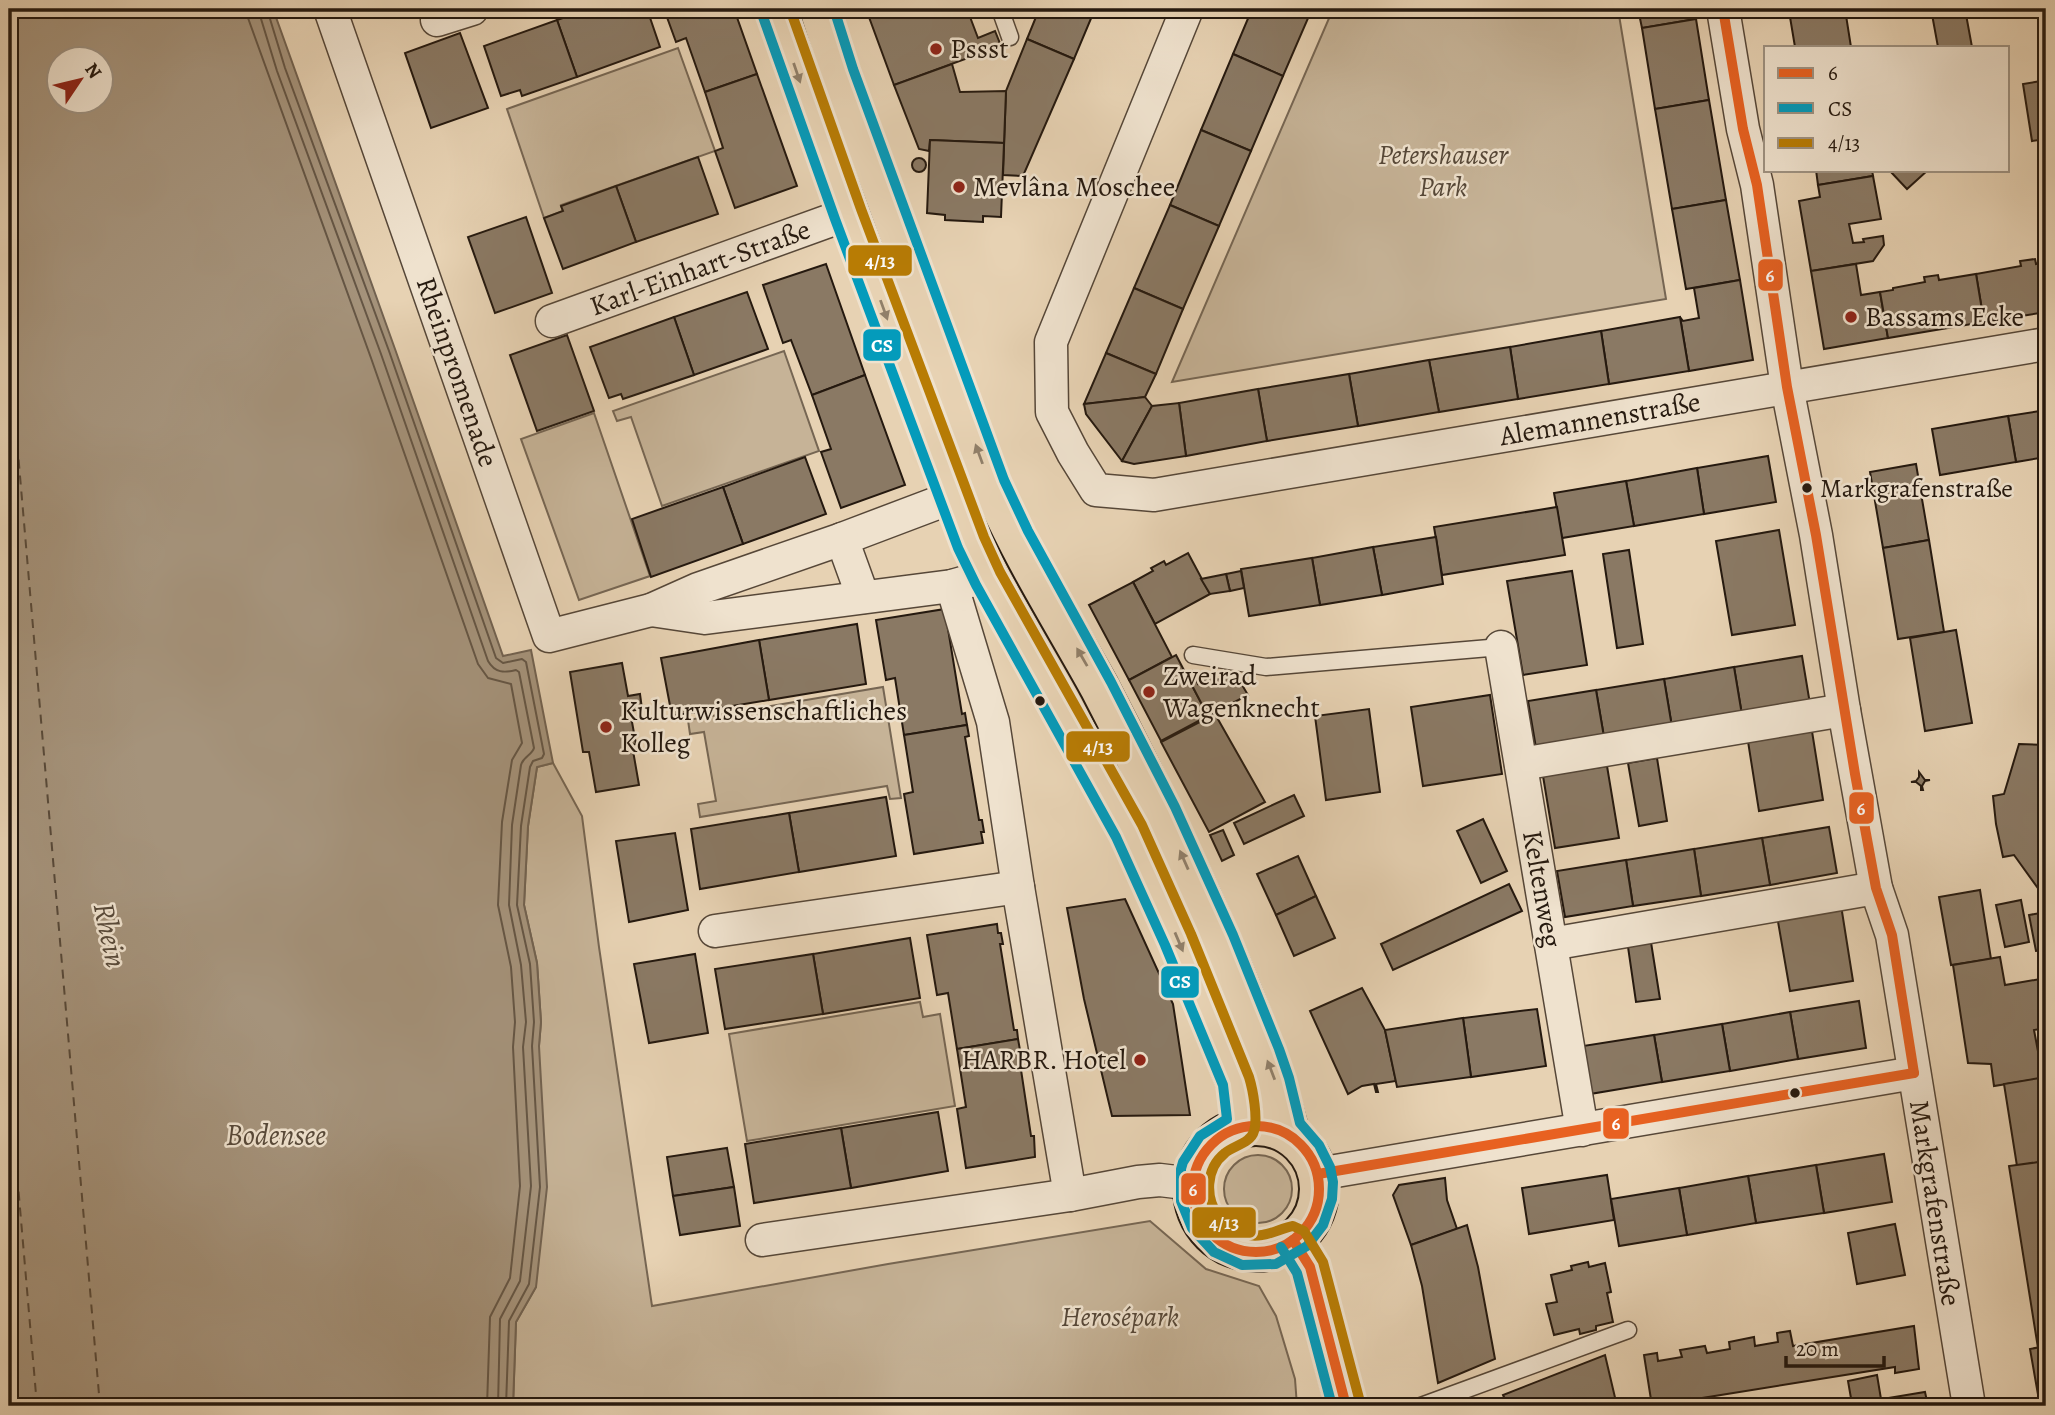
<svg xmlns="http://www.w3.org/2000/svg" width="2055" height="1415" font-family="Alegreya,serif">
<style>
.green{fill:#c6b397;stroke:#766653;stroke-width:2}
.water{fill:#a5937b;stroke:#726250;stroke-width:2;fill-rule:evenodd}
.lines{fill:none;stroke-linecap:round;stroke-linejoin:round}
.shore{stroke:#655645;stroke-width:2}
.ferry{stroke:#584a3a;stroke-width:2;stroke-dasharray:9 7;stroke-linecap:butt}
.building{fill:#8a7964;stroke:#25190f;stroke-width:2}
.lane-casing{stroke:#564738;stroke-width:19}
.street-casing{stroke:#564738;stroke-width:35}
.primary-casing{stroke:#25190f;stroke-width:42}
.lane{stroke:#efe2ce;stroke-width:16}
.street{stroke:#efe2ce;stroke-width:32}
.primary{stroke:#e7d2b3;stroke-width:38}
.bus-1-casing{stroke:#efe2ce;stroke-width:16}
.bus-2-casing{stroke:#efe2ce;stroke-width:16}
.bus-3-casing{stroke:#efe2ce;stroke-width:16}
.bus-1{stroke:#e86121;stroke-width:10}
.bus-2{stroke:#049bbb;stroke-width:10}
.bus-3{stroke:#b87c04;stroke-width:10}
.oneway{fill:#907f69}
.poi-dot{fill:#8f2418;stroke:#efe2ce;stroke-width:2.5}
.bus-dot{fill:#25190f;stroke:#efe2ce;stroke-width:2.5}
.labels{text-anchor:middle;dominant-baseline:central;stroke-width:5;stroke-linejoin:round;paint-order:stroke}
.bus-label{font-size:26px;fill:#25190f;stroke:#efe2ce;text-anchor:start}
.poi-label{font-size:28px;fill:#25190f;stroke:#efe2ce;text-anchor:start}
.park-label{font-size:28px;font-style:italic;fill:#554738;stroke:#efe2ce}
.street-label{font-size:28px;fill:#25190f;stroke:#efe2ce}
.water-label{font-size:30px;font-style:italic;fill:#584a3a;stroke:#efe2ce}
.line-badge{stroke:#efe2ce;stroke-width:2.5}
.badge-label{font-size:19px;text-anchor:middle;font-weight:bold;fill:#fff}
</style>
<rect width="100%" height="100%" fill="#e7d2b3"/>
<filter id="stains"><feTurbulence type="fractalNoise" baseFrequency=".00286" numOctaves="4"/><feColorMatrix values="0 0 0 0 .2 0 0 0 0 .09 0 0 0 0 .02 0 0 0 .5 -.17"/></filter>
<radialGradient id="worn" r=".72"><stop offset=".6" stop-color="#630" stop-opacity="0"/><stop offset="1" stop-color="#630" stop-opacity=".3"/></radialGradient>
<g class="green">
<polygon points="1333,9 1618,9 1666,299 1172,382"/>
<polygon points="678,48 715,151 561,205 563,211 544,218 507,109"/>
<polygon points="784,351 819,451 662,506 631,417 617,421 613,411"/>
<polygon points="594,413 650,576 579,600 521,439"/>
<polygon points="883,687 901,798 890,799 887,786 700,817 698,804 716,801 704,732 690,734 688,720"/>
<polygon points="553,763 582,816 599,947 652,1306 888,1264 1150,1221 1206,1269 1259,1286 1276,1316 1295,1379 1297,1406 513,1406 516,1322 536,1287 539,1046 541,1022 537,963 524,905 528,826 537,767"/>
<polygon points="920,1002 923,1017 940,1014 955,1106 747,1141 729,1034"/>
<circle cx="1258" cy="1189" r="34"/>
</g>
<path class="water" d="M9,9H273L395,349L503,656L531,650L553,763L537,767L528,826L524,905L537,963L541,1022L539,1046L547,1187L536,1287L516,1322L513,1406H9ZM60,60H102V102H60Z"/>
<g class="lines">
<g class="shore">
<polyline points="247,9 248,18 371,358 478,664 488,678 511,684 522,743 512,760 502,822 498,905 511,967 515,1022 513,1047 520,1186 510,1278 490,1317 487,1406"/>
<path d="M258,9L277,71L381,354L488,661C495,673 504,673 516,670L519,672L534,748C532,755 523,757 521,765L512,825L509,905L521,965L526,1022L523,1047L531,1186L520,1281L500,1319L498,1406"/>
<polyline points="267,9 285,68 389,351 496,658 503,663 522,659 526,662 544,754 542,758 533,761 530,767 521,826 517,905 530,964 534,1022 532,1046 540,1187 529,1284 509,1321 506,1406"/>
</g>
<g class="ferry">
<polyline points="9,348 100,1406"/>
<polyline points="9,1080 37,1406"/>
</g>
</g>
<g class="building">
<polygon points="589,9 647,9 660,47 577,77 557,20"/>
<polygon points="664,9 734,9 757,74 705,92 686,38 676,42"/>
<polygon points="866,9 967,9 978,38 995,31 1001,46 894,85"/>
<polygon points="1030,9 1095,9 1074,59 1027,39 1036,17 1028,14"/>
<polygon points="1252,9 1312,9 1283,76 1233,54"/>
<polygon points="1638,9 1694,9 1696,19 1642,28"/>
<polygon points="1801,9 1845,9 1851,47 1795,47 1789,11"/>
<polygon points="1931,9 1965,9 1972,47 1938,47"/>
<polygon points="1696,19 1709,100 1655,109 1642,28"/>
<polygon points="557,20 577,77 522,96 520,90 501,96 484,46"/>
<polygon points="460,33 488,108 431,128 405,53"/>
<polygon points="1027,39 1074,59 1023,176 1003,175 1006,91"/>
<polygon points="1233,54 1283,76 1251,151 1201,130"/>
<polygon points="952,64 960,92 1006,91 1004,143 930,140 929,151 919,149 894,85"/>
<polygon points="757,74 797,186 735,208 715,151 723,148 705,92"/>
<polygon points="2041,81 2042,88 2046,87 2046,139 2032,141 2023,84"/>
<polygon points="1709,100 1726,200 1672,209 1655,109"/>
<polygon points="1201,130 1251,151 1219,226 1170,205"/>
<polygon points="930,140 1004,143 1001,217 983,216 983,222 945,220 945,215 927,213"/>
<polygon points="698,157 718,214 636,242 616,186"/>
<circle cx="919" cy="165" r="7"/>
<polygon points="1816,170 1872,170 1873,176 1818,185"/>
<polygon points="1889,170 1928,170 1907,189"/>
<polygon points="1873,176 1881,219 1849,224 1853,243 1864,242 1863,239 1883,236 1884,245 1873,261 1811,271 1799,201 1820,197 1818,185"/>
<polygon points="616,186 636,242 563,269 544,218 563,211 561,206"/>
<polygon points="1726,200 1740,280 1686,289 1672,209"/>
<polygon points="1170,205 1219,226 1183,309 1134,288"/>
<polygon points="526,217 552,293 495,313 468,237"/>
<polygon points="2035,259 2036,264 2046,262 2046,312 1984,322 1976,274 2021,266 2020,261"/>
<polygon points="826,264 865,375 812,395 791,340 783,343 763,285"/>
<polygon points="1856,264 1861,295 1880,292 1888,338 1824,349 1811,271"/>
<polygon points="1976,274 1984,322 1888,338 1880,292 1893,290 1893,288 1925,282 1924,277 1938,275 1939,280"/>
<polygon points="1740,280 1753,360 1689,371 1680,317 1683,321 1699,318 1694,288"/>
<polygon points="1134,288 1183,309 1156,374 1106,353"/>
<polygon points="747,292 768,349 694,375 674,317"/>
<polygon points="674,317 694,375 623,399 621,394 609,398 590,347"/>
<polygon points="1680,317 1689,371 1609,384 1601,331"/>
<polygon points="1601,331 1609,384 1518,399 1510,347"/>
<polygon points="567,335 594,411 537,431 510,355"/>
<polygon points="1510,347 1518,399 1439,412 1429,360"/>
<polygon points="1106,353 1156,374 1145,397 1084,404"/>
<polygon points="1429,360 1439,412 1358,426 1349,374"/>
<polygon points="1349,374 1358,426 1267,441 1258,389"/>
<polygon points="865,375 905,485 841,508 821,452 831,449 812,395"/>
<polygon points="1258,389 1267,441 1186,456 1179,403"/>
<polygon points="1145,397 1152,406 1122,461 1086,414 1084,404"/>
<polygon points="1179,403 1186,456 1134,464 1122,461 1152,406"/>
<polygon points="2046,410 2046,457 2016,462 2008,416"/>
<polygon points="2008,416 2016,462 1940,475 1932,429"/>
<polygon points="1768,456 1776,502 1704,514 1697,468"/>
<polygon points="805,457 826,514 743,544 723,487"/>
<polygon points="1916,464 1929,540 1883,548 1870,472"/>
<polygon points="1697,468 1704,514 1634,526 1626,481"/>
<polygon points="1626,481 1634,526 1562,538 1554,493"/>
<polygon points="723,487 743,544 651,577 632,519"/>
<polygon points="1557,507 1565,555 1442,575 1434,527"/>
<polygon points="1779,530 1795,625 1732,635 1716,541"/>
<polygon points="1436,537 1443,584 1382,595 1373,547"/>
<polygon points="1929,540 1944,632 1898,639 1883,548"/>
<polygon points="1373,547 1382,595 1320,605 1312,558"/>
<polygon points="1629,550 1643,644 1617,648 1603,554"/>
<polygon points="1188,553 1210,594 1155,624 1133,582 1153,571 1151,568 1164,561 1166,565"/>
<polygon points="1312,558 1320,605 1249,616 1241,569"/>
<polygon points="1241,571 1244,588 1230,591 1226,574"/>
<polygon points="1572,571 1587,665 1523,675 1507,581"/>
<polygon points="1226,574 1230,591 1210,594 1201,579"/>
<polygon points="1133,582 1172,657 1129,680 1089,605"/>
<polygon points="945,609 951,629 948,629 962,714 965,713 967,725 904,735 895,678 886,680 876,620"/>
<polygon points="857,624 866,684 769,700 759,640"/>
<polygon points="1956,630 1972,723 1925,731 1910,638"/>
<polygon points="759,640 769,700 672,716 661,658"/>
<polygon points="1176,655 1208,716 1161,741 1129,680"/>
<polygon points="1802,656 1810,704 1742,715 1734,667"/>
<polygon points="622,663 628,696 640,694 642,709 630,711 636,744 632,745 639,785 596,792 589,752 583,752 570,672"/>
<polygon points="1734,667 1742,715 1672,727 1664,679"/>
<polygon points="1192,671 1198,684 1215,675 1217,680 1235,673 1248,695 1208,716 1186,674"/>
<polygon points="1664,679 1672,727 1604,737 1596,690"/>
<polygon points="1596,690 1604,737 1536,748 1528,701"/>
<polygon points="1490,695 1502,774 1423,786 1411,707"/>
<polygon points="1369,709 1380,792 1326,800 1315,716"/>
<polygon points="1215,714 1265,802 1209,832 1161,742"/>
<polygon points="967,725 969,736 965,737 979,820 982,820 984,832 981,832 983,843 914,854 904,794 913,792 904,735"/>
<polygon points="1811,725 1823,800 1759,811 1747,735"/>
<polygon points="2019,744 2046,745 2046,897 2045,898 2014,855 2003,857 1996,824 1993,796 2004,794"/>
<polygon points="1657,758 1667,821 1639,826 1628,763"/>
<polygon points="1607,766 1619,838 1555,848 1543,776"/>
<polygon points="1919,772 1925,780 1930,780 1925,781 1922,786 1923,790 1921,790 1921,786 1916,782 1911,782 1916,781 1919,777"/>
<polygon points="1294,795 1304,816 1244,844 1234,823"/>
<polygon points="886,797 896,856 799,872 789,813"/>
<polygon points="789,813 799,872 700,889 691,829"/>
<polygon points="1483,819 1507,871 1481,883 1457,831"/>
<polygon points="1829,827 1837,873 1770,885 1762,838"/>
<polygon points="1223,830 1234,855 1222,861 1210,835"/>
<polygon points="675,833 688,910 629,922 616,841"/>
<polygon points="1762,838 1770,885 1701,896 1694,849"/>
<polygon points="1694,849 1701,896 1633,906 1626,860"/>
<polygon points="1298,856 1316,896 1276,915 1257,874"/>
<polygon points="1626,860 1633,906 1565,917 1557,871"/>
<polygon points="1509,884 1522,911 1393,970 1381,944"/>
<polygon points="1980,890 1991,959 1951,965 1939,897"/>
<polygon points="1316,896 1335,938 1294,956 1276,915"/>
<polygon points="1125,899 1173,1004 1190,1115 1112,1116 1084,999 1067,908"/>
<polygon points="1840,899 1853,981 1790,991 1776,910"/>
<polygon points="2021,900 2029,942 2005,947 1996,905"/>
<polygon points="2046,912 2046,950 2036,951 2029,915"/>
<polygon points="997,924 998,933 1001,933 1003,944 1000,944 1014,1030 1017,1030 1018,1039 957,1049 948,993 937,995 927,935"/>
<polygon points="1650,936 1660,999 1636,1002 1627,940"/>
<polygon points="910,938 920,998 823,1014 813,954"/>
<polygon points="695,954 708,1033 649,1043 634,964"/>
<polygon points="813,954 823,1014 725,1029 715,969"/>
<polygon points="2000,957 2005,985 2046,978 2046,1028 2034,1030 2043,1078 1994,1086 1991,1064 1968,1063 1953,965"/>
<polygon points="1362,988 1385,1030 1396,1081 1376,1084 1378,1092 1376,1092 1374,1084 1362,1086 1348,1094 1310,1011"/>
<polygon points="1859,1001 1866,1048 1798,1059 1790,1012"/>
<polygon points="1537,1009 1546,1066 1471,1077 1463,1018"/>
<polygon points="1790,1012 1798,1059 1730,1071 1722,1024"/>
<polygon points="1463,1018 1471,1077 1397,1087 1385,1030"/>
<polygon points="1722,1024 1730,1071 1662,1082 1654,1035"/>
<polygon points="1654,1035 1662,1082 1590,1094 1583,1046"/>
<polygon points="1018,1039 1020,1050 1018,1050 1031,1136 1034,1136 1035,1157 966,1168 957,1109 966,1107 957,1049"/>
<polygon points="2046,1077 2046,1161 2017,1166 2004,1084"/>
<polygon points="938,1112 948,1171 851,1188 841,1128"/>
<polygon points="841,1128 851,1188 754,1203 745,1144"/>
<polygon points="727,1148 734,1187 673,1196 667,1157"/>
<polygon points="1884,1154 1892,1202 1824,1213 1816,1165"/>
<polygon points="2046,1161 2046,1346 2038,1348 2009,1166"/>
<polygon points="1816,1165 1824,1213 1756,1223 1748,1176"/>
<polygon points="1607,1175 1614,1220 1529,1234 1522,1188"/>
<polygon points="1748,1176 1756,1223 1687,1235 1679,1188"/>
<polygon points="1445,1178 1447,1200 1457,1229 1411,1245 1393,1195 1399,1185"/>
<polygon points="734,1187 740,1226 680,1235 673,1196"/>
<polygon points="1679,1188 1687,1235 1619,1246 1611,1199"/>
<polygon points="1895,1224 1905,1275 1857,1284 1848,1233"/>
<polygon points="1467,1225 1478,1267 1495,1359 1438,1383 1422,1286 1411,1245"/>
<polygon points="1588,1262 1589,1267 1605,1263 1611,1292 1607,1293 1613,1322 1596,1326 1596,1330 1580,1334 1579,1329 1554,1335 1546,1304 1557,1302 1551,1275 1572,1270 1571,1266"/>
<polygon points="1914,1326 1919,1369 1895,1373 1895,1367 1652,1406 1644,1355 1657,1353 1658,1361 1682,1357 1680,1350 1705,1346 1707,1353 1730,1349 1729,1342 1754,1337 1755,1346 1778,1342 1777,1333 1790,1331 1793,1346"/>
<polygon points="2046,1346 2046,1406 2040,1406 2030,1349"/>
<polygon points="1605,1355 1617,1406 1508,1406 1503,1395"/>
<polygon points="1877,1375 1881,1399 1852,1404 1848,1381"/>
<polygon points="1925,1392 1928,1406 1889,1406 1888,1398"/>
</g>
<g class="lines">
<g class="lane-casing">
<g id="lane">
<polyline points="1000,9 1010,37"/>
<polyline points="1193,655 1266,667 1501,647"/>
<polyline points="1421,1406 1628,1330"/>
</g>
</g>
<g class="street-casing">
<g id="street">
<polyline points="330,9 549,636 651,610 698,589 842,539 953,497"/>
<polyline points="1187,9 1051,342 1052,412 1073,453 1096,490 1154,495 2046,344"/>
<polyline points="1723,9 1743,129 1757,185 1787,387 1816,535 1844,710 1876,888 1892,935 1969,1406"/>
<polyline points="437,20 472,9"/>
<polyline points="552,321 848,214"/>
<polyline points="842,539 863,597"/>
<polyline points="952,586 993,722 1018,887 1070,1195"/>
<polyline points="651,610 705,618 952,586 973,580"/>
<polyline points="1501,647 1582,1130"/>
<polyline points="1521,764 1844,710"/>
<polyline points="715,931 1018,887"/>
<polyline points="1551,944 1876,888"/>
<polyline points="1318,1174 1914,1073"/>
<polyline points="762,1240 1070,1195 1138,1182 1160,1180 1193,1184"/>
</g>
</g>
<g class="primary-casing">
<g id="primary">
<polyline points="775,9 848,214 971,542 988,578 1129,831 1178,939 1236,1081 1239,1094 1241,1127"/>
<path d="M819,9L840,74L991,485C1021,556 1062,620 1099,687C1135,756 1169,826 1201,897C1236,975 1268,1053 1290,1135"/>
<circle cx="1256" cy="1189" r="63"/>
<polyline points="1293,1240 1310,1267 1346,1406"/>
</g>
</g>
<use href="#lane" class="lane"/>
<use href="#street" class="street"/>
<use href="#primary" class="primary"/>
<g class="bus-1-casing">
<g id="bus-1">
<polyline points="1723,9 1743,129 1757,185 1787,387 1816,535 1855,774 1876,888 1892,935 1914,1073"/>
<circle cx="1256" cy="1189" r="63"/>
<polyline points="1318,1174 1914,1073"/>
<polyline points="1293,1240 1310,1267 1346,1406"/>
</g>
</g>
<g class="bus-2-casing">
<g id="bus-2">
<polyline points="762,14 835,219 958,548 976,585 1116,837 1165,945 1223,1085 1227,1119 1200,1136 1183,1162 1181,1169 1181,1201 1192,1228 1214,1252 1242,1265 1276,1264 1307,1246 1323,1225 1332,1199 1333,1182 1330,1167 1319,1145 1300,1123 1289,1078 1279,1049 1233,935 1175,807 1111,682 1028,531 1004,480 853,69 834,9"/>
<polyline points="1281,1247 1297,1273 1332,1406"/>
</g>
</g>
<g class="bus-3-casing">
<path id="bus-3" d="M790,9L861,209L984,537L1000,572L1142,825L1191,934L1249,1077C1253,1090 1258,1118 1254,1131C1251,1143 1233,1146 1225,1153C1205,1169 1205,1198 1219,1217C1228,1230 1246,1238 1262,1235C1272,1234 1282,1228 1293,1226L1304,1231L1323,1262L1360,1402"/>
</g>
<use href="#bus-1" class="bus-1"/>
<use href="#bus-2" class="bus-2"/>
<use href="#bus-3" class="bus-3"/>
</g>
<defs><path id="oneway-solid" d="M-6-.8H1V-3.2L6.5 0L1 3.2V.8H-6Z" transform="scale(1.75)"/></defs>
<g class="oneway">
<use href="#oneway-solid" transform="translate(797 73) rotate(71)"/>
<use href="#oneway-solid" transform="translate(884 310) rotate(70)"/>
<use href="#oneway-solid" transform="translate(979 454) rotate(-110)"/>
<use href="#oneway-solid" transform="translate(1082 657) rotate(-120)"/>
<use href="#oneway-solid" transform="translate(1184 860) rotate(-114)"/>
<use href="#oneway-solid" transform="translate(1179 942) rotate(67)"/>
<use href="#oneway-solid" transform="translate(1271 1070) rotate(-111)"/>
</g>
<g class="poi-dot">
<circle cx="936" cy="49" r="7"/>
<circle cx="959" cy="187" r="7"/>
<circle cx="1851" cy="317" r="7"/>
<circle cx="1149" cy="692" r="7"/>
<circle cx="606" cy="727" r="7"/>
<circle cx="1140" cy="1060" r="7"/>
</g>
<g class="bus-dot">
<circle cx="1807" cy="488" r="6"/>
<circle cx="1040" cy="701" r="6"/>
<circle cx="1795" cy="1093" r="6"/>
</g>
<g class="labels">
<g class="bus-label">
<text x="1820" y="488">Markgrafenstraße</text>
</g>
<g class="poi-label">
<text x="950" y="49">Pssst</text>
<text x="973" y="187">Mevlâna Moschee</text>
<text x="1865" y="317">Bassams Ecke</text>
<text x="1163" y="676">Zweirad<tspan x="1163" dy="32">Wagenknecht</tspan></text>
<text x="620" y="711">Kulturwissenschaftliches<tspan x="620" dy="32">Kolleg</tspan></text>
<text x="1126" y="1060" text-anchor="end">HARBR. Hotel</text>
</g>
<g class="park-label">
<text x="1443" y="155">Petershauser<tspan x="1443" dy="32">Park</tspan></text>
<text x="1120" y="1317">Herosépark</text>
</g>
<g class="street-label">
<text transform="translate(700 268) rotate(-20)">Karl-Einhart-Straße</text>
<text transform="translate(457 372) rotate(71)">Rheinpromenade</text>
<text transform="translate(1600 419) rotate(-10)">Alemannenstraße</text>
<text transform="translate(1542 889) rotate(80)">Keltenweg</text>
<text transform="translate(1935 1203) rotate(81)">Markgrafenstraße</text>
</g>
<g class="water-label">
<text transform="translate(110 935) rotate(78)">Rhein</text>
<text x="276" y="1135">Bodensee</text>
</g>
</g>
<g class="line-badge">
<rect x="847" y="244" width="66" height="33" rx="7" fill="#b87c04"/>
<rect x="1757" y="258" width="27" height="34" rx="7" fill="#e86121"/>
<rect x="862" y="328" width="40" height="34" rx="7" fill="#049bbb"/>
<rect x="1065" y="730" width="66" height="33" rx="7" fill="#b87c04"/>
<rect x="1848" y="791" width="27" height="34" rx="7" fill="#e86121"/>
<rect x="1160" y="965" width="40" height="34" rx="7" fill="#049bbb"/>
<rect x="1602" y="1107" width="28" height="33" rx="7" fill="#e86121"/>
<rect x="1180" y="1172" width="27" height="34" rx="7" fill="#e86121"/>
<rect x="1191" y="1206" width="66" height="33" rx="7" fill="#b87c04"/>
</g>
<g class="badge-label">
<text x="880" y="267">4/13</text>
<text x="1770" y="282">6</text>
<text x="882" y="352">CS</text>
<text x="1098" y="753">4/13</text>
<text x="1861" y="815">6</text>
<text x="1180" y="988">CS</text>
<text x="1616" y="1130">6</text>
<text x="1193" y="1196">6</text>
<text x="1224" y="1229">4/13</text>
</g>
<rect width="2055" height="1415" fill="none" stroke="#e7d2b3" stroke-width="35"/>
<rect x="10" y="10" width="2034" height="1394" fill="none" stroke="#25190f" stroke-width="3.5"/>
<rect x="18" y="18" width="2020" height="1380" fill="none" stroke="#25190f" stroke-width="2"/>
<rect x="1764" y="46" width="245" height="126" fill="#efe2ce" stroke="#9e9282" stroke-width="2"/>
<rect x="1778" y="68" width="35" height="10" fill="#e86121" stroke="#9e9282" stroke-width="2"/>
<text x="1828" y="80" font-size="21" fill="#25190f">6</text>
<rect x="1778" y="103" width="35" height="10" fill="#049bbb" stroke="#9e9282" stroke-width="2"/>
<text x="1828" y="116" font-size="21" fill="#25190f">CS</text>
<rect x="1778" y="138" width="35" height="10" fill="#b87c04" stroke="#9e9282" stroke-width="2"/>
<text x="1828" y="150" font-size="21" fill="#25190f">4/13</text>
<g transform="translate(80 80) rotate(55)"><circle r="33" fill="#efe2ce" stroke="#9e9282" stroke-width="2"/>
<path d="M0-5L12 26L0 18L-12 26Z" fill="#8f2418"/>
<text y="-10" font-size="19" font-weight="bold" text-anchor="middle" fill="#25190f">N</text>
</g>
<path d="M1786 1356v10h98v-10" fill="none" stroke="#25190f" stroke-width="3.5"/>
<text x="1796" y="1356" font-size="21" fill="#25190f" stroke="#efe2ce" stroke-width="5" paint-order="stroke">20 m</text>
<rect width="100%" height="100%" filter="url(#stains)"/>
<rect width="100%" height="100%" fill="url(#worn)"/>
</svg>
